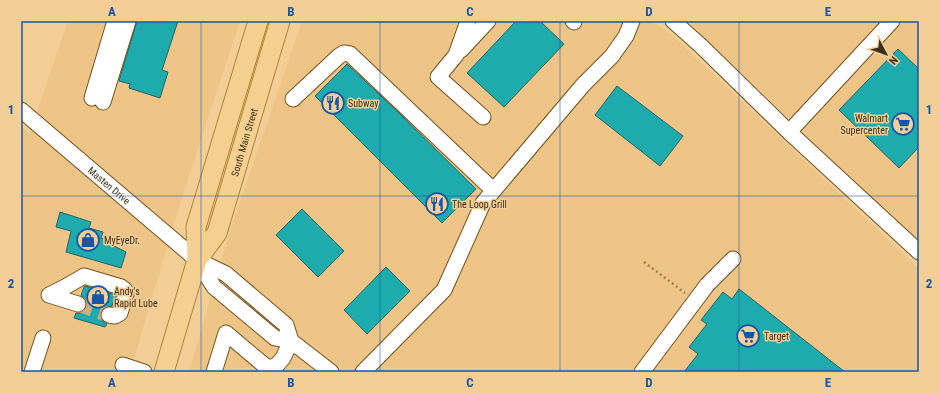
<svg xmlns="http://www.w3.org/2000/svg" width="940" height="393" font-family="'Roboto Condensed',sans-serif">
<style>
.built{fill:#eec587}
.building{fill:#1eabae;stroke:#216465}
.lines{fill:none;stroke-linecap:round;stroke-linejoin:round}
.minor-tunnel{stroke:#ceae7e;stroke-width:15;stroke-dasharray:15 8;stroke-linecap:butt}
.minor-casing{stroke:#72511b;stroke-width:17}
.major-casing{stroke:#b18336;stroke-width:21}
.path{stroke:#998059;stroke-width:2.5;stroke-dasharray:2 3;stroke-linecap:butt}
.minor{stroke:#fff;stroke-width:15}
.major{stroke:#f6d090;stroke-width:19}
.grid{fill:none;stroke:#1756a6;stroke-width:1;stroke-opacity:0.55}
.labels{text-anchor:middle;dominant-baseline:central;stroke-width:3;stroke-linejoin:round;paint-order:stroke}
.poi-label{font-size:10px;fill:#3c2e18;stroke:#f3ce97;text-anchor:start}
.street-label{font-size:10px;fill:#3c2e18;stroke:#f3ce97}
.neatline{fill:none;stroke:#1756a6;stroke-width:1.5}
.grid-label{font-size:13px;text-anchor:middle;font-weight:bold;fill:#1756a6}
</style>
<rect width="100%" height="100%" fill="#f3ce97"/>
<g class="built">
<polygon points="68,21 240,21 182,197 130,372 21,372 21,127 29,134"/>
<polygon points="302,21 651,21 672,35 919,269 919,372 189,372 229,234"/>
<polygon points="687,21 919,21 919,244"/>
</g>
<g class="building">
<polygon points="137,21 178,21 162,70 168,72 160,98 129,88 130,84 119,81"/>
<polygon points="516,21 540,21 564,44 504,107 467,73"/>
<polygon points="898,49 919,69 919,147 899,168 839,110"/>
<polygon points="347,64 400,114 476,189 442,223 315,96"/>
<polygon points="617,86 683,136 660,166 595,115"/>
<polygon points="302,209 344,251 318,277 276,235"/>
<polygon points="60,212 91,222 89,228 103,232 101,238 115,242 114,246 126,252 121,268 66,252 71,231 56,227"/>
<polygon points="386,267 410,291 367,334 344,310"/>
<polygon points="85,286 116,295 112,306 106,307 102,310 100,313 101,318 103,322 107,324 105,327 74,318 76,313 80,313 84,310 86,307 87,302 84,298 81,296 84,287"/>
<polygon points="739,289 845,372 684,372 698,354 689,347 707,324 701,320 723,292 732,299"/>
</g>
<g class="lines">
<polyline class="minor-tunnel" points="78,304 109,315"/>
<g class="minor-casing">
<g id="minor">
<polyline points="468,21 456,55 438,77 483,117"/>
<polyline points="573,21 574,22"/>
<polyline points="673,21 700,45 789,132 919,252"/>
<polyline points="461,50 488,21"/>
<polyline points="92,98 115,21"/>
<polyline points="293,99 339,56 344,53 350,54 493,190"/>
<polyline points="103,102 128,21"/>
<path id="s1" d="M21,110L197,260L226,274L286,325L291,341L283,358L277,365L270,368L264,365L226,333L214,372"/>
<polyline points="789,132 892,21"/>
<polyline points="197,260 214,287 275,338 291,341 331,372"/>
<polyline points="78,304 49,295 65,287 84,276 121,287 125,290 126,294 120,313 115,316 109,315"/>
<polyline points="123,365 144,372"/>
<polyline points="32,372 43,338"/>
<polyline points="363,372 444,290 483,203 583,85 612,56 626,36 632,21"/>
<polyline points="642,372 707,285 733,259"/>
</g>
</g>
<g class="major-casing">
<g id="major">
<polyline points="197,260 196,227 258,21"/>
<path id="s2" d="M164,372L197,260L217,233L280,21"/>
</g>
</g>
<polyline class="path" points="644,262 685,293"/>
<use href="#minor" class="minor"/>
<use href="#major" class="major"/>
</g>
<path class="grid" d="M201,21V372M380,21V372M560,21V372M739,21V372M21,196H919"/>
<defs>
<g id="restaurant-ring" transform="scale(1.15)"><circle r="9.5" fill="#f3ce97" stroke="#1756a6" stroke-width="1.5"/><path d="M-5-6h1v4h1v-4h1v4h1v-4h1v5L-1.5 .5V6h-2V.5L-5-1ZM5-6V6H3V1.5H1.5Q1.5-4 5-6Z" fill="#1756a6"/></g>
<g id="supermarket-ring" transform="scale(1.15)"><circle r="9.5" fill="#f3ce97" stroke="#1756a6" stroke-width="1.5"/><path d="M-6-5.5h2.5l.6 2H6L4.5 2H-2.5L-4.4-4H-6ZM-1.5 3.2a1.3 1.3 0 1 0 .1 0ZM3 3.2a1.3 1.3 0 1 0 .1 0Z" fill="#1756a6"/></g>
<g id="shop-ring" transform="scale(1.15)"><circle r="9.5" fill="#f3ce97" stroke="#1756a6" stroke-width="1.5"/><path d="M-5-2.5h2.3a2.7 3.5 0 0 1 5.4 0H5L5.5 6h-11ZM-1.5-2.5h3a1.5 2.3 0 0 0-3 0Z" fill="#1756a6"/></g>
</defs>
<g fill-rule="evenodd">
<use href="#restaurant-ring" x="333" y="103"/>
<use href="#supermarket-ring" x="903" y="124"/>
<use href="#restaurant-ring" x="437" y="204"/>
<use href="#shop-ring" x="88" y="240"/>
<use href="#shop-ring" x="98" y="297"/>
<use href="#supermarket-ring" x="748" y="336"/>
</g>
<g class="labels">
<g class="poi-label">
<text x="348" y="103">Subway</text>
<text x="888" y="118" text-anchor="end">Walmart<tspan x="888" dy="12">Supercenter</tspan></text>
<text x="452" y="204">The Loop Grill</text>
<text x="104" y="240">MyEyeDr.</text>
<text x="114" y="291">Andy's<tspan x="114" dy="12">Rapid Lube</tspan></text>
<text x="764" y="336">Target</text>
</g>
<g class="street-label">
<text stroke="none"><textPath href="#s2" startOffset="245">South Main Street</textPath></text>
<text stroke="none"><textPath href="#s1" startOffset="116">Masten Drive</textPath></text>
</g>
</g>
<rect width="940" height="393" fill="none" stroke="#f3ce97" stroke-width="44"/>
<g transform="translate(886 54) rotate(131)" stroke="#f3ce97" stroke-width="3" paint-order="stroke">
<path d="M0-3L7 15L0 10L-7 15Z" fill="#3c2e18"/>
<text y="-6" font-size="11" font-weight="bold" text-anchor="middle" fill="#3c2e18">N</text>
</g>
<rect x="22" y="22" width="896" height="349" class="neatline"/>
<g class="grid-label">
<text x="112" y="16">A</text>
<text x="291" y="16">B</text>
<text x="470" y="16">C</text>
<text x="649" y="16">D</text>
<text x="828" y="16">E</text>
<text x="11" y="114">1</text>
<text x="929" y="114">1</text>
<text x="11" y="288">2</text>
<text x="929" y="288">2</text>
<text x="112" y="387">A</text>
<text x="291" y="387">B</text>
<text x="470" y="387">C</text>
<text x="649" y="387">D</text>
<text x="828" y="387">E</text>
</g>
</svg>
